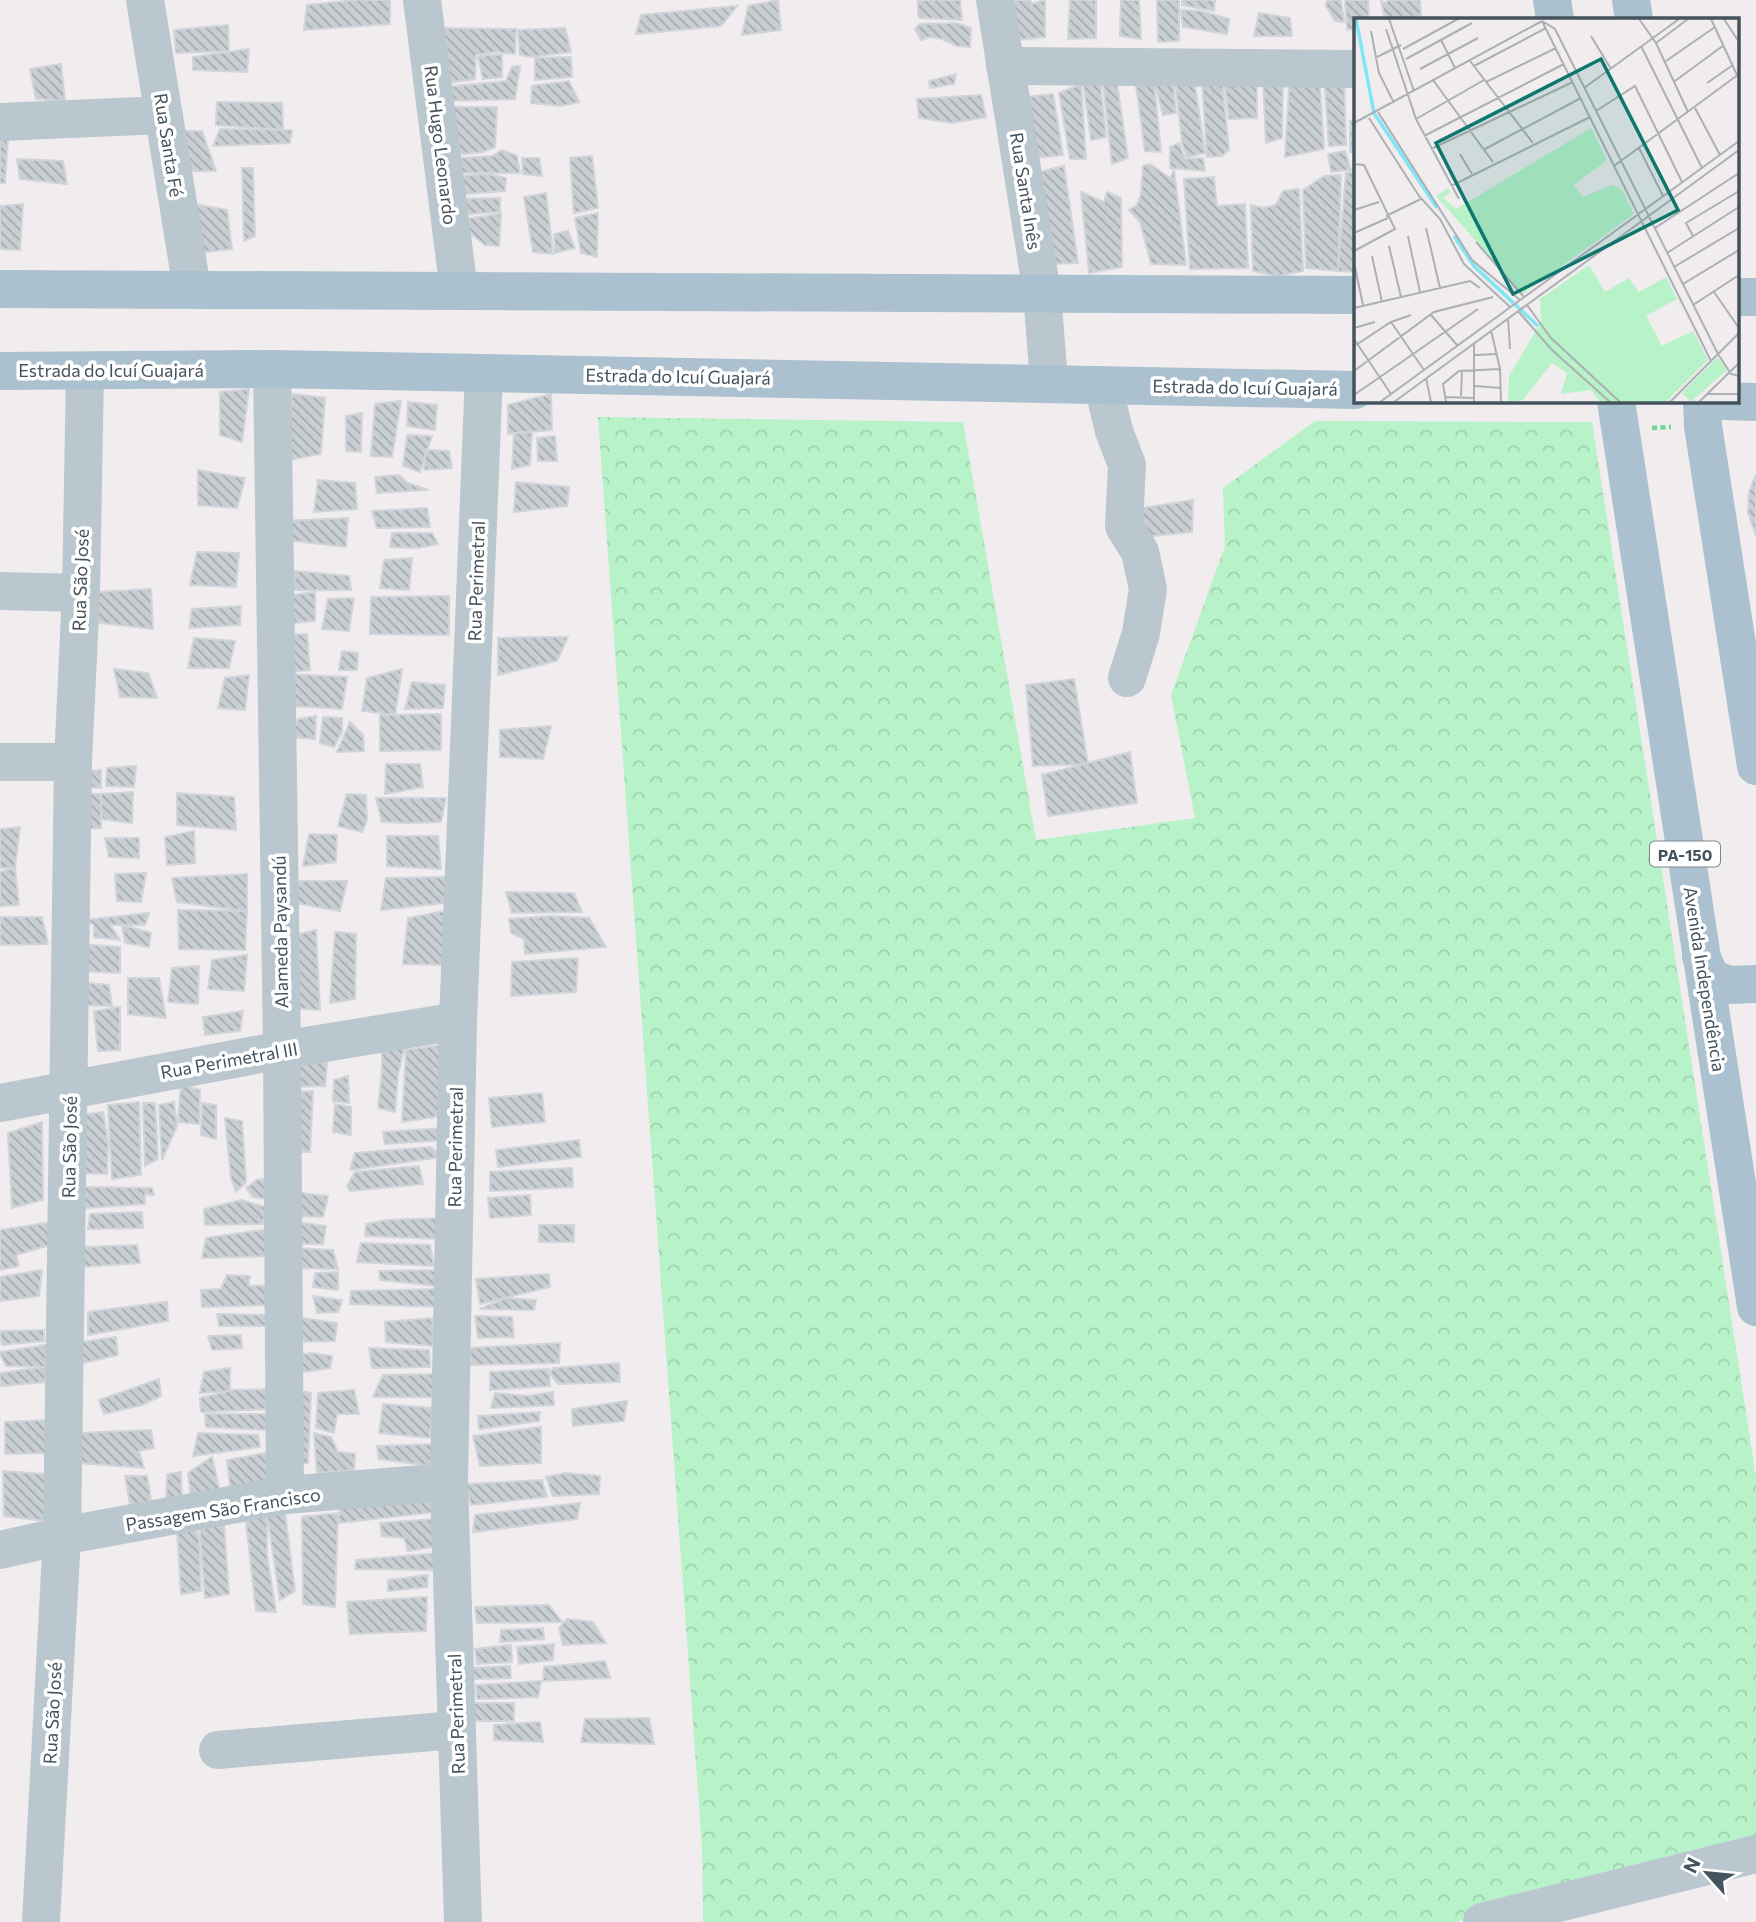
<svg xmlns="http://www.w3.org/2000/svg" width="1756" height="1922" font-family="Commissioner,sans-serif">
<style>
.forest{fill:url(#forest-crowns)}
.building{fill:url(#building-back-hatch);stroke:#d1d4da;stroke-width:2}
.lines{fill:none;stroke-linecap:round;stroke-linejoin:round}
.path{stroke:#6dd397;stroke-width:4.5;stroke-dasharray:5 3.5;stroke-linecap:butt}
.minor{stroke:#bac7ce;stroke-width:38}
.major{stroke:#abc1cf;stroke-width:38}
.labels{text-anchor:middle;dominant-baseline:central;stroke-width:7;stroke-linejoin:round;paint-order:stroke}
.shield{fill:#fff;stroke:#7c878e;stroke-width:2}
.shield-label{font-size:16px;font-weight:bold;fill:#44535d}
.street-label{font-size:18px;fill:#44535d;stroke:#fff}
.inset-river{fill:none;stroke:#81e6f3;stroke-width:3.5}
.inset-road{fill:none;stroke:#acafb4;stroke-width:2}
.view{fill:#0f766e;fill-opacity:0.15;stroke:#0f766e;stroke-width:3.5}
.inset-edge{fill:none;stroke:#44535d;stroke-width:3.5}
</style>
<defs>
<pattern id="forest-crowns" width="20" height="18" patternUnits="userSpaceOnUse" patternTransform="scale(1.75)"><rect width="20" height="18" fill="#b8f2c9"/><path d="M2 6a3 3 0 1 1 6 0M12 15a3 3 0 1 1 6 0" fill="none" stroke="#9fd1af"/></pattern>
<pattern id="building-back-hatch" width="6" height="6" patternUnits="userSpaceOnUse" patternTransform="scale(1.75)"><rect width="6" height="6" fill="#c9ced3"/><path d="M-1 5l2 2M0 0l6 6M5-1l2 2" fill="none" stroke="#a5aaae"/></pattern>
</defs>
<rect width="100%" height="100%" fill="#f1edee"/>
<polygon class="forest" points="598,417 963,422 1036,840 1195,818 1171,695 1225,546 1223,488 1315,421 1592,422 1756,1477 1756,1842 1456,1922 703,1922 702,1847"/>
<g class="building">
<polygon points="355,0 390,0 390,24 304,30 307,5"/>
<polygon points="778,0 781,30 742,35 748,6"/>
<polygon points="918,0 960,0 962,20 920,18 918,15"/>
<polygon points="1012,0 1030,0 1032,4 1045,0 1045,37 1018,40"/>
<polygon points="1070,0 1096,0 1096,38 1068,39"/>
<polygon points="1121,0 1139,0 1141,39 1120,36"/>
<polygon points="1157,0 1179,0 1179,41 1158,42"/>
<polygon points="1182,0 1215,0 1214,11 1182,5"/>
<polygon points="1327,0 1341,0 1344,22 1335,21 1326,6"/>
<polygon points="1345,0 1368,0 1369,19 1355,19 1355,29 1347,30"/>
<polygon points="1388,0 1420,0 1421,19 1385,19 1381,1 1386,3"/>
<polygon points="737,6 721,26 636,34 641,15"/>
<polygon points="1181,10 1201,11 1229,19 1227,34 1183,27"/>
<polygon points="1259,13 1290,18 1292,36 1254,36"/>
<polygon points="956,23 971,28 970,47 957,46 942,39 930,37 921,40 915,29 920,24"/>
<polygon points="228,25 229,51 176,53 174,30"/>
<polygon points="432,28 516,29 515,54 495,52 476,55 475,79 438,84"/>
<polygon points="565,28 571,52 531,57 520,55 518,30"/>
<polygon points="249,49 247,72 193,70 193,57"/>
<polygon points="490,55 502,55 502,77 483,79 478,57"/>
<polygon points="571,57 572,77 535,80 535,58"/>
<polygon points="61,64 65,101 36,99 30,69"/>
<polygon points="520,66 515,99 447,101 446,87 506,81 512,67"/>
<polygon points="1319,70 1324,149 1285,157 1289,88"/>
<polygon points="956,74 954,84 930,88 929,81"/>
<polygon points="1344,75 1346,145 1329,146 1324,77"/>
<polygon points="1116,76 1128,158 1112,164 1103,83"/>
<polygon points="1283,77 1282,138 1266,143 1263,79"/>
<polygon points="1194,78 1205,153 1187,157 1182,143 1175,79"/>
<polygon points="1100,79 1106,137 1091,140 1083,82"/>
<polygon points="1222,79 1229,150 1222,156 1207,157 1202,81"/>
<polygon points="1154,80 1161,152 1145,151 1136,86"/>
<polygon points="1224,80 1257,83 1257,118 1229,119"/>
<polygon points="569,81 579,102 562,106 531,103 532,86"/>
<polygon points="1173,81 1176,113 1163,115 1155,83"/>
<polygon points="1081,84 1086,159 1070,159 1059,93"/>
<polygon points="1053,94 1063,155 1036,158 1027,97"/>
<polygon points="981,95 986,117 952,123 919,118 917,99"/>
<polygon points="217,102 282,103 283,130 216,125"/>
<polygon points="452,107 497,107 495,147 483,152 447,156"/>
<rect x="1350" y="121" width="5" height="31"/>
<polygon points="220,129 283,130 292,130 290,143 213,146"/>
<polygon points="184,131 202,131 216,171 191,171"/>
<polygon points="0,136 8,139 5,183 0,183"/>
<polygon points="1179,143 1185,159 1203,158 1205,171 1170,168 1170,147"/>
<polygon points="502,150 517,156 520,173 448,173 447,159 492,156"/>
<polygon points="1345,151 1351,170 1331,172 1328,154"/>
<polygon points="592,156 598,208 574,213 570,158"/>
<polygon points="522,158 539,158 542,176 523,174"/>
<polygon points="17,159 63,161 67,184 20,179"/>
<polygon points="1150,164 1170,178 1174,170 1186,265 1151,264 1140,222 1129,210 1137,205 1141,194 1143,166"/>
<polygon points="1064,166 1078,263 1049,264 1039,172"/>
<polygon points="242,168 253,168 255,236 244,241"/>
<polygon points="1355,172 1355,272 1338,271 1346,173"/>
<polygon points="487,174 506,178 505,191 452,195 450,177"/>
<polygon points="1341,175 1338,271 1306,268 1303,190 1324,176"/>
<polygon points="1214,177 1217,206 1245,204 1248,268 1190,269 1184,179"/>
<polygon points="1299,189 1303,271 1276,276 1253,271 1251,205 1263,208 1276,205 1283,191"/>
<polygon points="1081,192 1104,202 1107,192 1121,198 1122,267 1089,273"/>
<polygon points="546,193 553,254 533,252 524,197"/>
<polygon points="500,198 500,212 455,215 453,199"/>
<polygon points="190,203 227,210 232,249 195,253"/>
<polygon points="23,204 20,250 0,249 0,206"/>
<polygon points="598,213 597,257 581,253 575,218"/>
<polygon points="501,214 499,246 485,245 464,228 464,219"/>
<polygon points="568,231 575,248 555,253 554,234"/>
<polygon points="249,389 242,442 220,435 220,392"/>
<polygon points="292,394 325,398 321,454 289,460"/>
<polygon points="551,394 552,430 508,434 508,405"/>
<polygon points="401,401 392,457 371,456 375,404"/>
<polygon points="408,402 437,405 435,430 407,426"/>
<polygon points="362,413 361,452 346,451 346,416"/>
<polygon points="532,432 530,465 512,469 514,433"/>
<polygon points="407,435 432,436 420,472 403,466"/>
<polygon points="555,436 557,461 538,461 537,438"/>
<polygon points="426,450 449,451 452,468 424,470"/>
<polygon points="198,470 245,478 237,508 198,505"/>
<polygon points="1756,474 1756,536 1748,513 1749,492"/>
<polygon points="399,475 408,483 428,490 377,493 375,477"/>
<polygon points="318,480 355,483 357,509 314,512"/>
<polygon points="516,482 569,487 567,506 514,512"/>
<polygon points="1193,500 1192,532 1143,537 1137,509"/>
<polygon points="427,508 430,527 377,528 372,511"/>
<polygon points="348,518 346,547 285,540 284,521"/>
<polygon points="392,533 432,533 438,544 418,548 390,547"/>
<polygon points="197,552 239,553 236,587 190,585"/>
<polygon points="412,558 409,590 380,588 384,560"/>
<polygon points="295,571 349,576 351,590 294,590"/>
<polygon points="151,589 153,629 90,622 98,592"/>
<polygon points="315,592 315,621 283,624 286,596"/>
<polygon points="449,596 449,635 370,634 371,597"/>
<polygon points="354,598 349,631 322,629 328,599"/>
<polygon points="241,606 240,625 189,628 192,609"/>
<polygon points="307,634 310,670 280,673 278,635"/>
<polygon points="533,637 568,637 557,661 498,675 498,638"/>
<polygon points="194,638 235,641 229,668 188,668"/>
<polygon points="342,651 358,653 357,670 339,670"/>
<polygon points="114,669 148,673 157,698 120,697"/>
<polygon points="402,669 395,715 362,711 367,678"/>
<polygon points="287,674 347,677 342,709 289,706"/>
<polygon points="249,675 245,710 218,708 225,678"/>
<polygon points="1074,679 1088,764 1033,766 1026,685"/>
<polygon points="412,682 445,685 443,708 405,709"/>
<polygon points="441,714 441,750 380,751 380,715"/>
<polygon points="316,716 315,739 291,737 298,719"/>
<polygon points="323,717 342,718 342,732 334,747 320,743"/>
<polygon points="350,722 363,735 364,751 337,752"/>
<polygon points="551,726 543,759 500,757 500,730"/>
<polygon points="1130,752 1137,803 1048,816 1042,775"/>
<polygon points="386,764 420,764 423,787 385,794"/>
<polygon points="136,766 134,787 106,786 107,768"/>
<polygon points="101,770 101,788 81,787 79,772"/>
<polygon points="133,792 132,823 102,819 101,794"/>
<polygon points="177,793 234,797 236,830 177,825"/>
<polygon points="81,794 101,794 101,828 78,829"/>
<polygon points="347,794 366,795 367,820 362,832 338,826"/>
<polygon points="376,798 446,798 441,822 408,823 382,822"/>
<polygon points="20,827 15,868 0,868 0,829"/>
<polygon points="194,831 195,863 167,865 165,837"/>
<polygon points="309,834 337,835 336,862 303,866"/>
<polygon points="387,836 438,836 441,869 387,866"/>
<polygon points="105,838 139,838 139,858 109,857"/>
<polygon points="15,868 19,905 0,906 0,872"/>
<polygon points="146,873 141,902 117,901 115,874"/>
<polygon points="247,874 247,911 177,902 172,878"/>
<polygon points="447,877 444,903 381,910 386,878"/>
<polygon points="299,881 347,881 340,911 295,903"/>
<polygon points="506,892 574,893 582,912 512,913"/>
<polygon points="178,910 247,911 245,950 179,949"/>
<polygon points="444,911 443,965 403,964 408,918"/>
<polygon points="149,913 145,925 110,925 120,940 94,937 94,925 85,920"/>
<polygon points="551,916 589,918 606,947 525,954 524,939 511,933 509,919"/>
<polygon points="0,917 42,917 48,944 0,945"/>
<polygon points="122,925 151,933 149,947 125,943"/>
<polygon points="316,930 320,1010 287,1008 283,938"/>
<polygon points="335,932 356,934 355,999 330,1003"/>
<polygon points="79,944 120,947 120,973 80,971"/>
<polygon points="247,955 244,991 208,989 212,960"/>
<polygon points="578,958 576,992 511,996 512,962"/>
<polygon points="199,966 198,1004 168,1002 172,968"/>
<polygon points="128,978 159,978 166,1018 128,1014"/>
<polygon points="78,982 109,985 112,1006 75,1005"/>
<polygon points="120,1007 120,1050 98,1051 94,1011"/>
<polygon points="243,1011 240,1031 205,1035 203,1017"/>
<polygon points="382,1039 405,1045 398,1075 395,1112 378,1108 382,1071"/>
<polygon points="440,1045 441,1116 402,1122 406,1050"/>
<polygon points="293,1060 327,1063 325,1086 292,1087"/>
<polygon points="348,1076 349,1103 333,1101 334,1080"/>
<polygon points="181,1084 200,1090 199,1124 178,1122"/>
<polygon points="313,1091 310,1152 293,1152 287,1093"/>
<polygon points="542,1093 545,1122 492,1127 489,1098"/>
<polygon points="139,1102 141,1175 112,1179 108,1105"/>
<polygon points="174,1102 177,1126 162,1160 159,1105"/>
<polygon points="143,1103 155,1103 158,1159 145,1166"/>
<polygon points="202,1103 216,1105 216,1139 201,1135"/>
<polygon points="335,1104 351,1107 351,1135 333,1132"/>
<polygon points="103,1112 108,1143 107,1174 77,1173 73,1116"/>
<polygon points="225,1118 242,1121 246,1182 236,1192 231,1178"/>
<polygon points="42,1122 43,1200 12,1208 8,1133"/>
<polygon points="443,1128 444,1140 385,1144 383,1132"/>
<polygon points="579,1140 581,1157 498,1167 496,1150"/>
<polygon points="431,1147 442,1157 350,1170 355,1153"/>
<polygon points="419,1166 423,1184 350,1191 347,1186 355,1172"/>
<polygon points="572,1168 573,1187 490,1191 490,1172"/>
<polygon points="277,1178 277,1200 253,1197 246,1188 257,1180"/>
<polygon points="81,1187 152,1188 154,1195 145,1194 145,1204 86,1208"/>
<polygon points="291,1192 328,1196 323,1217 292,1216"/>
<polygon points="530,1195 531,1215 490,1218 488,1198"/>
<polygon points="241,1200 266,1207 263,1224 205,1225 204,1209"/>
<polygon points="142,1212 143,1228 88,1229 90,1214"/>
<polygon points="444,1218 442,1239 365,1236 366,1224 386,1220"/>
<polygon points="53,1222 50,1245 16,1255 19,1266 0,1270 0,1230"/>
<polygon points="296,1222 326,1226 323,1244 293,1244"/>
<rect x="539" y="1225" width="35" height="17"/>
<polygon points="276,1228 274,1256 202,1258 206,1238"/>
<polygon points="361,1243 430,1245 434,1266 357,1262"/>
<polygon points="137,1245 140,1263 84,1267 84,1247"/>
<polygon points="291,1248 333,1250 338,1269 292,1268"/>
<polygon points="42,1270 39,1296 0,1301 0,1277"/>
<polygon points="439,1270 436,1286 380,1280 379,1271"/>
<polygon points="338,1272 338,1290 313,1287 315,1273"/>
<polygon points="549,1274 550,1287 480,1304 476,1279"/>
<polygon points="227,1275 250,1276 248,1286 276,1285 273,1305 202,1307 201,1290 221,1289"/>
<polygon points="443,1289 442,1307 350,1304 351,1291"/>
<polygon points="313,1296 342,1300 338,1312 317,1313"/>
<polygon points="506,1298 536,1300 534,1310 480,1309"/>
<polygon points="167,1302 168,1321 88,1335 88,1312"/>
<polygon points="217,1314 274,1315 273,1326 219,1326"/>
<polygon points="475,1316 512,1317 514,1337 478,1338"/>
<polygon points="297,1317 337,1323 335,1341 298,1342"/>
<polygon points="432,1318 433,1346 386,1342 385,1322"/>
<polygon points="44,1330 44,1341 2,1345 0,1331"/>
<polygon points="241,1335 242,1348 212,1350 208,1336"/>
<polygon points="116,1337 118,1355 79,1364 75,1343"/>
<polygon points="560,1343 559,1363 471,1365 470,1348"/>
<polygon points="46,1345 46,1367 6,1366 0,1354 0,1352"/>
<polygon points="369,1348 429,1350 430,1367 372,1368"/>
<polygon points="313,1353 332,1356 330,1368 296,1373 293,1355"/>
<polygon points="619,1363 620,1382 558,1384 550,1373 553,1368"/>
<polygon points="46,1367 45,1382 0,1386 0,1373"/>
<polygon points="230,1368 230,1391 200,1393 204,1372"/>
<polygon points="549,1369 550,1386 490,1390 490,1372"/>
<polygon points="443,1374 444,1397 373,1397 383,1375"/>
<polygon points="159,1379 161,1396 142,1405 104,1414 99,1400"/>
<polygon points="275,1389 269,1409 201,1412 200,1398 233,1390"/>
<polygon points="292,1389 311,1393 308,1463 298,1463"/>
<polygon points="354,1390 359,1414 337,1414 334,1433 316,1428 318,1393"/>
<polygon points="553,1392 554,1405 491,1408 495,1393 528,1396"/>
<polygon points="627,1401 624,1421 573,1426 572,1409"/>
<polygon points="383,1404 432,1408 430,1438 379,1433"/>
<polygon points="540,1412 539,1421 479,1429 478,1416"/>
<polygon points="205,1414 268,1414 268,1430 206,1427"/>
<polygon points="45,1420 46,1453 5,1454 5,1422"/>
<polygon points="541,1427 541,1463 480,1466 473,1436"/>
<polygon points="151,1430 154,1448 139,1451 144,1468 78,1463 78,1433"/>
<polygon points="198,1433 258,1435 260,1447 193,1456"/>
<polygon points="314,1433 331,1437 338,1452 355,1454 354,1470 317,1473"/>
<polygon points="435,1444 433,1466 379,1459 377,1446"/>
<polygon points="271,1452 273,1481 230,1487 227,1460"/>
<polygon points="212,1457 220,1492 191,1497 188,1473"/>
<polygon points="3,1471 45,1474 46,1521 4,1516"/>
<polygon points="181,1472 182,1502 166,1501 167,1474"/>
<polygon points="565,1473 600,1476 599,1494 553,1496 546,1477"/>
<polygon points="125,1476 147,1476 152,1505 130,1505"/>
<polygon points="542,1480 547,1497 471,1505 466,1484"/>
<polygon points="428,1490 436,1512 338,1523 341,1501"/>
<polygon points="580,1503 577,1519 473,1532 475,1515"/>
<polygon points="285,1513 295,1591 280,1600 267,1514"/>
<polygon points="338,1513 335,1607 303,1604 302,1517"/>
<polygon points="267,1514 267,1555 276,1612 256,1611 246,1522"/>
<polygon points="436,1519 438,1546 408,1551 404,1538 382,1536 380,1523"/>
<polygon points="199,1520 224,1525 229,1594 205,1598"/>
<polygon points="195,1526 199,1537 201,1591 181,1594 177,1529"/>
<polygon points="439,1553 440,1570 355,1569 356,1560"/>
<polygon points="428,1575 427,1587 388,1591 388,1580"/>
<polygon points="427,1597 426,1631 350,1634 347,1602"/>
<polygon points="549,1605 562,1622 477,1623 475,1607"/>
<polygon points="567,1619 593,1622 606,1643 563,1645 559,1628"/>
<polygon points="543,1628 544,1639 500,1642 501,1630"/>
<polygon points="554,1644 553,1660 519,1664 517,1647"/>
<polygon points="511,1645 512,1662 477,1664 475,1649"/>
<polygon points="605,1661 610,1678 543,1681 544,1667"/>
<polygon points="510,1666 511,1678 475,1679 471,1668"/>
<polygon points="541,1681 538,1697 477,1699 476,1685"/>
<polygon points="468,1703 514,1703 514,1721 466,1721"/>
<polygon points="649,1718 654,1744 581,1742 585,1719"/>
<polygon points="540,1722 543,1742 494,1740 494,1725"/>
</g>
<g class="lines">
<polyline class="path" points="1652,428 1671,427"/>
<g class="minor">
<polyline points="145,0 192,289"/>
<polyline points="422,0 459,291"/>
<polyline points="995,0 1042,293 1049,382"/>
<polyline points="1005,66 1355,69"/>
<polyline points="0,122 164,115"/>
<polyline points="272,369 282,1050 285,1495"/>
<polyline points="1103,385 1114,431 1127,465 1124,526 1140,552 1148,589 1141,633 1127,678"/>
<polyline points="0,591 81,593"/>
<polyline points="0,762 73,762"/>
<polyline points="0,1103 282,1050 458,1021"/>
<polyline points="0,1550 62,1536 285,1495 449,1482"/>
<polyline points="218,1750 456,1730"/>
<polyline points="41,1922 62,1536 73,762 81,593 85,371"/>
<polyline points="463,1922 449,1482 458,1021 484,373"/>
<polyline points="1482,1922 1756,1854"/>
</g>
<g class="major">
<polyline points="1552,0 1555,19"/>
<polyline points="1631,0 1634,19"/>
<polyline points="0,289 1355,295"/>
<polyline points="1737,297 1756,297"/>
<polyline points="0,371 272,369 1355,390"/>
<polyline points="1616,401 1756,1307"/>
<polyline points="1702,401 1703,426 1756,766"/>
<polyline points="1725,401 1756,402"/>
<polyline points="1701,956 1711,978 1729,985 1756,984"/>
</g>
</g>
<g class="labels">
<rect class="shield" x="1650" y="841.5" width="70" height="25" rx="5"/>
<g class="shield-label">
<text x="1685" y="854">PA-150</text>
</g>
<g class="street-label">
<text transform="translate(169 145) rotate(81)">Rua Santa Fé</text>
<text transform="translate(441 145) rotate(83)">Rua Hugo Leonardo</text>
<text transform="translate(1026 191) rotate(81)">Rua Santa Inês</text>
<text x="111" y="370">Estrada do Icuí Guajará</text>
<text transform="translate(678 376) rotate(1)">Estrada do Icuí Guajará</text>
<text transform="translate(1245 387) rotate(1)">Estrada do Icuí Guajará</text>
<text transform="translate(80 580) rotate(-88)">Rua São José</text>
<text transform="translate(476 581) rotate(-88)">Rua Perimetral</text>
<text transform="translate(280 932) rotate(-91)">Alameda Paysandú</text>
<text transform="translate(1705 979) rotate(81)">Avenida Independência</text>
<text transform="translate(229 1060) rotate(-10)">Rua Perimetral III</text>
<text transform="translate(69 1147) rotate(-89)">Rua São José</text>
<text transform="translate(455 1147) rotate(-89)">Rua Perimetral</text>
<text transform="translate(223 1509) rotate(-9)">Passagem São Francisco</text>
<text transform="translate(52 1713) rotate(-87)">Rua São José</text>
<text transform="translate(456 1714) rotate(-92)">Rua Perimetral</text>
</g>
</g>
<g transform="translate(1354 18)">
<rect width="385" height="385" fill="#f1edee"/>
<path d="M237,110L253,142L220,167L229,179L258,167L268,172L280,196L169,276L82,178L94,170L97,174L89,180L102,191ZM235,247L251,274L275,260L285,274L312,259L323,281L292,298L308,328L339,313L354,342L312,384H246L237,372L207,376L213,355L198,345L169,382L154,384L155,358L187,304L186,281Z" fill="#b8f2c9"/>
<path d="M364,339L373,352L337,384L328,375Z" fill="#b8f2c9"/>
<path class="inset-river" d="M2,1L20,95L83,190M100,218L120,248L184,308"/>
<path class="inset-road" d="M35,1L60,73M285,1L302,25L334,94M357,1L383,57M370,1L385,24M188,3L357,343M188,3L201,11L364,336M32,11L62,101L105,181M17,13L25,55L40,85M237,18L257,51M87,22L101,50M302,25L334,1M287,28L348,150M49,31L104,1M21,40L47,27M52,41L118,5M116,43L179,125M312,43L361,9M120,48L192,10M66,51L124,20M79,62L139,144M321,63L370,27M132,64L202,30M353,65L379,47M230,70L325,1M341,90L366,137M242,93L281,68L328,164M24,94L118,242L166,282M15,100L65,178L86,201L110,246L156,289M62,101L130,62M0,105L188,3M70,118L210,46M285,130L309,178M77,131L219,64M131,131L227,80M106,136L118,156M0,146L10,147L41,211L0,233M260,148L385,56M97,168L236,99M0,192L25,184M32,198L67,181M72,210L86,270M301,210L385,155M0,215L34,200M54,218L66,274M339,218L332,205L385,173M122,224L170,279M35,228L47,279M313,235L385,189M18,238L28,284M1,249L9,287M320,249L385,210M329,266L385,232M360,274L385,310M173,287L197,320L266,384M339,287L385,257M0,290L116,263L126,270M164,293L198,332L256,384M77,297L103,327M154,300L156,331M37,304L70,352M0,310L21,304M137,312L146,351L147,384M0,321L37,376M2,327L37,304L57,297M364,336L377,356L385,358M121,337L142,336M0,353L80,294L139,279M72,360L77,384M121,368L147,370M353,376H385M0,377L124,291M107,378L108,352M91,379L120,380M26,384L385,123M40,384L385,132M92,384L89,366L105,353L146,351M120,384V325M316,384L385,315M345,384L385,345"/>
<path class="view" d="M247,41L324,192L159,276L82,125Z"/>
<rect width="385" height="385" class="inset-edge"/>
</g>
<g transform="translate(1707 1873) rotate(297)" stroke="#ffffff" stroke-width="5" paint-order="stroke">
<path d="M0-5L12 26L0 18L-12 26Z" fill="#44535d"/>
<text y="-10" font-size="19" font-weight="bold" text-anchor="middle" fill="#44535d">N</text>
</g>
</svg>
